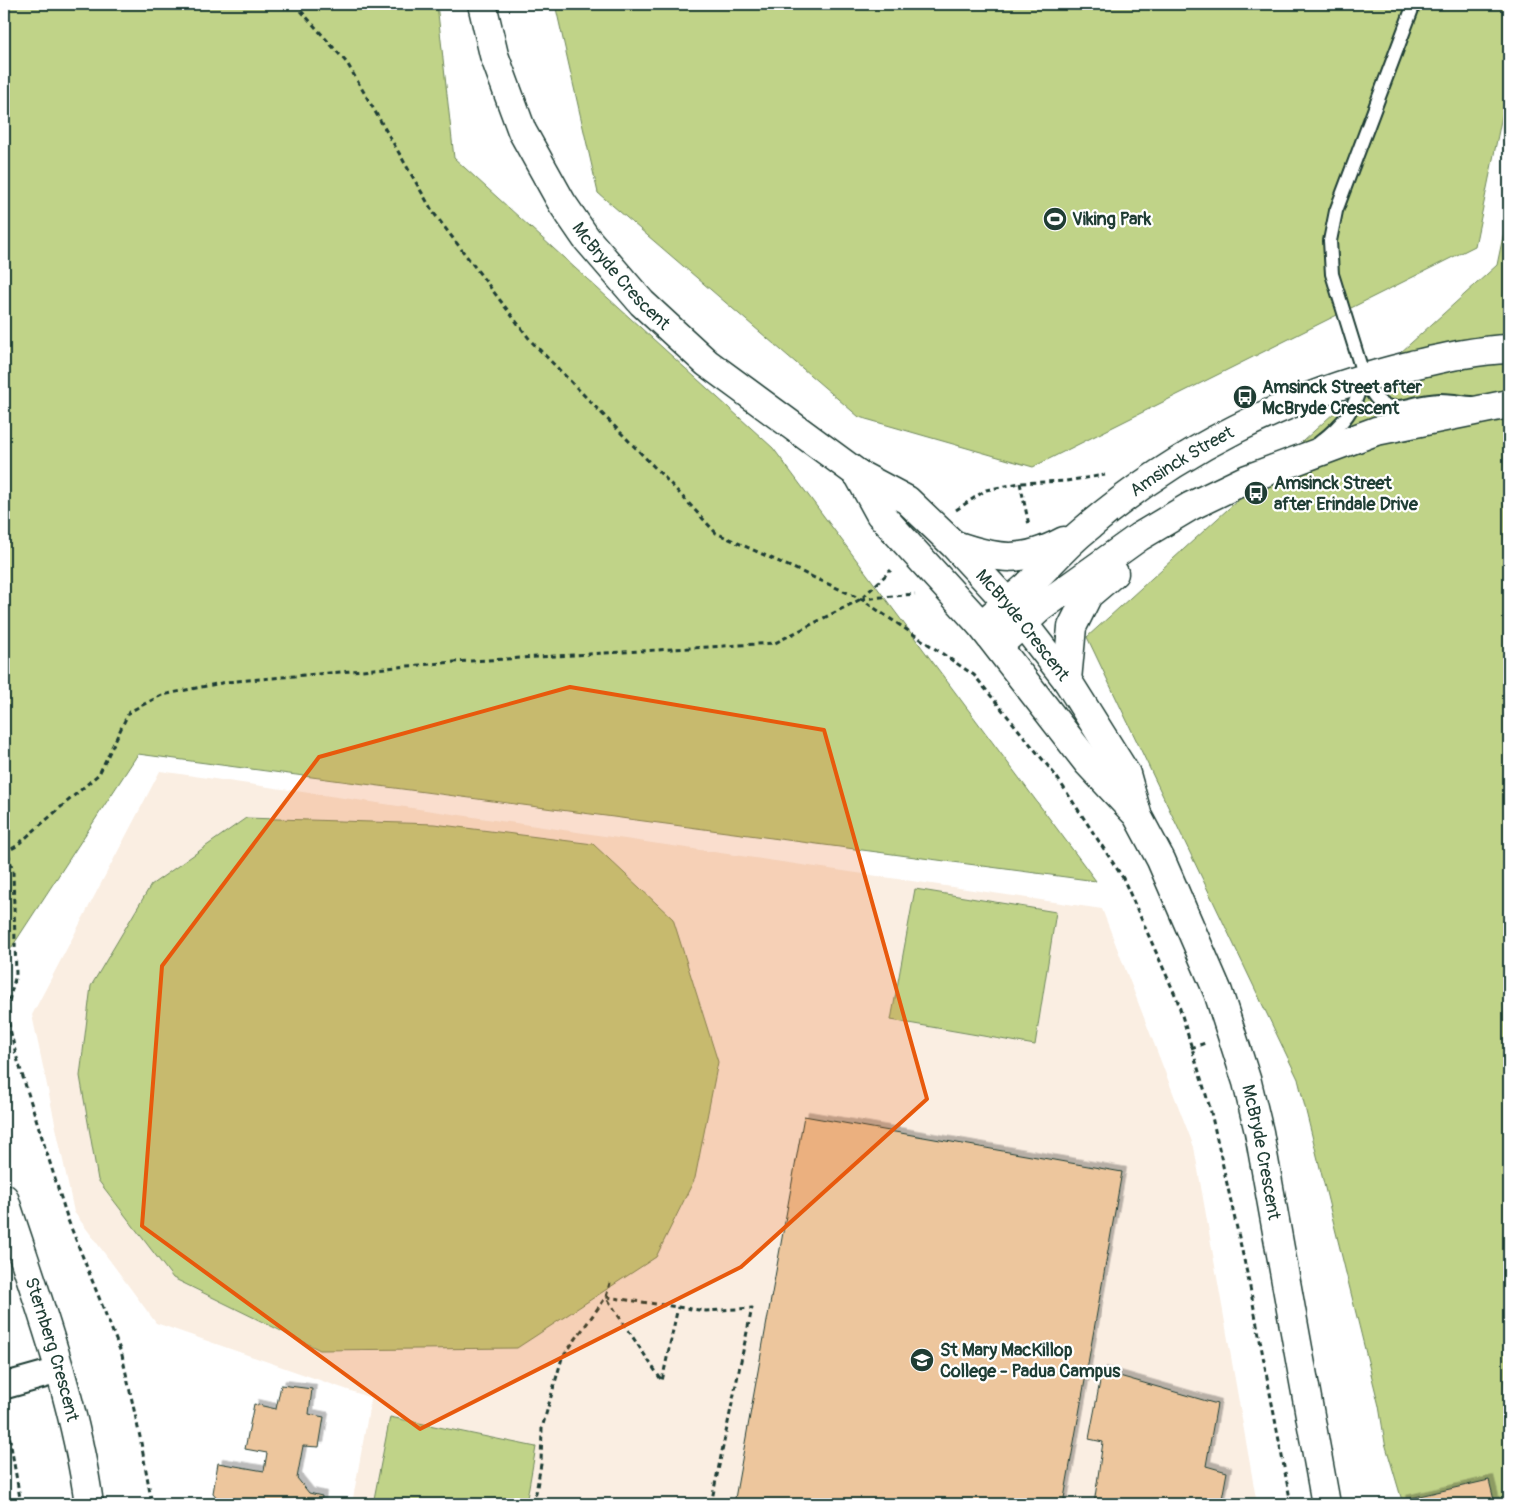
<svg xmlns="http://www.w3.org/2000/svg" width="1513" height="1508" font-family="Pangolin,sans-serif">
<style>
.built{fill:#faeee2}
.green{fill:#c0d388;stroke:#70885e}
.building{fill:#edc69d;stroke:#1f3d34;filter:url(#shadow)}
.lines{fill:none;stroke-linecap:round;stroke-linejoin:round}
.service-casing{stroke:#1f3d34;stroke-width:16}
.minor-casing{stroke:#1f3d34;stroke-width:29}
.tertiary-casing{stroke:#1f3d34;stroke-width:31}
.path{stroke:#1f3d34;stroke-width:3;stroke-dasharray:5 4;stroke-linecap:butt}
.service{stroke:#fff;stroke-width:12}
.minor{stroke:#fff;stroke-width:25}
.tertiary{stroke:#fff;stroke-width:28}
.marked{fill:#e8590c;fill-opacity:0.2;stroke:#e8590c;stroke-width:4;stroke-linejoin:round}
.labels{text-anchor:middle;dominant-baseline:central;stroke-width:4.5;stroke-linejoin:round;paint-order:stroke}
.poi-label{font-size:18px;font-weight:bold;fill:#1f3d34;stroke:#fff;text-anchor:start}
.street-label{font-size:18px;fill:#1f3d34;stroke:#fff}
</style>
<defs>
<filter id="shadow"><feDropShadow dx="4.5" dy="-4.5" stdDeviation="0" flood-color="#0004"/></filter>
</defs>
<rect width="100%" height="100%" fill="#fff"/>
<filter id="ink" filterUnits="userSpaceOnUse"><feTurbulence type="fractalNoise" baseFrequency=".02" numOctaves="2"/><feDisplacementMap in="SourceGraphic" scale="10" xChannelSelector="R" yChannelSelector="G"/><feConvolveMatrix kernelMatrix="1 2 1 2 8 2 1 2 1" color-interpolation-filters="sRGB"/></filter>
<g filter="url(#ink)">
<polygon class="built" points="160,771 1102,909 1194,1147 1257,1504 352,1504 371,1398 156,1323 74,1212 32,1015"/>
<g class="green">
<polygon points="4,4 437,4 454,158 773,448 1096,881 138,754 4,959"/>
<polygon points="555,4 1509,4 1509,82 1475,246 1033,467 859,417 598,193"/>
<polygon points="1509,208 1509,1504 1403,1504 1385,1443 1379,1406 1298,1079 1087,637 1497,265"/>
<polygon points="246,818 434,824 593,844 673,919 718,1062 695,1178 656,1257 517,1348 320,1350 173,1278 98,1180 80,1076 91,986 151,885"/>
<polygon points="915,889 1056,912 1035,1045 891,1020"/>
<polygon points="390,1417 536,1447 526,1504 373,1504"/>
</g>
<g class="building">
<polygon points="804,1116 1122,1172 1063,1504 734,1504"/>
<polygon points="1102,1371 1217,1404 1206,1466 1227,1472 1221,1504 1094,1504 1103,1442 1089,1439"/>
<polygon points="281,1385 312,1389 309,1414 324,1417 319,1447 303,1446 297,1478 309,1493 322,1496 321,1504 222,1504 213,1493 218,1463 264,1471 267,1453 245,1449 254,1404 276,1409"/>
<polygon points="1489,1480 1495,1504 1403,1504 1402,1500"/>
</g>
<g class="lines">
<g class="service-casing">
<g id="service">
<path d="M1414,4L1336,211L1330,241L1332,274L1364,377C1384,426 1403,401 1440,400C1450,400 1461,402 1471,403"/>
<path d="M1319,443C1345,422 1354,411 1363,379"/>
</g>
</g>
<g class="minor-casing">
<polyline id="minor" points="4,1386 61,1370"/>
</g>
<g class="tertiary-casing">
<g id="tertiary">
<path id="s1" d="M482,4L494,55L522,131L562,203L586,238L642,303L707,363L858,474L907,500L954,545L1004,599L1067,680L1126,774L1138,817L1161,860L1218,992L1247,1082L1259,1132L1326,1504"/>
<polyline points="858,474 880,514 981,625 1088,763 1134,812"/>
<path d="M955,545C998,560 1023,563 1064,541"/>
<path id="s2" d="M981,625C995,613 1010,601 1024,589C1044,571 1061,550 1081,533C1176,450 1290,394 1412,365C1443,358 1477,350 1509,349"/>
<polyline points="998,646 1040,608 1139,537 1191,506 1247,479 1376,431 1509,404"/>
<polyline points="1067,680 1072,627 1088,595 1114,573"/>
<path id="s3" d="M4,1198C37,1299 75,1399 89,1504"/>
</g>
</g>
<g class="path">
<polyline points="295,4 347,63 433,212 531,341 669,482 716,533 861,599 974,675 1056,776 1123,878 1177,999 1210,1108 1249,1282 1291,1504"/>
<polyline points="1020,483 1029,525"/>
<polyline points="956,510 986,490 1020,483 1066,481 1105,475"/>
<polyline points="861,599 915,594"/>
<polyline points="4,836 13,872 16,975 6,1011 16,1055 68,1220 122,1355 140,1437 152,1504"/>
<polyline points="4,853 15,847 99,774 129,712 162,695 226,682 454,662 775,643 861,599 891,570"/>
<polyline points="1191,1048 1205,1043"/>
<polyline points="610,1283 606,1297 662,1381 678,1307"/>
<polyline points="5,1411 21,1504"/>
<polyline points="534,1504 541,1464 542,1428 562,1358 606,1297 706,1311 752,1308 711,1504"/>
</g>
<use href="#service" class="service"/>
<use href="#minor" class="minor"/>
<use href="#tertiary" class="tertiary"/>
</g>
</g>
<path class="marked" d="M570,687L824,730L927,1099L741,1267L420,1429L142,1226L162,966L319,757Z"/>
<defs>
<g id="stadium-disc" transform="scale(1.25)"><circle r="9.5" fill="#1f3d34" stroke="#fff"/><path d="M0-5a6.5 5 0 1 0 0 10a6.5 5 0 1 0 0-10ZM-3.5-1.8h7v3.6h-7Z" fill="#fff"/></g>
<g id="bus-disc" transform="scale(1.25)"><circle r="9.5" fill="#1f3d34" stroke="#fff"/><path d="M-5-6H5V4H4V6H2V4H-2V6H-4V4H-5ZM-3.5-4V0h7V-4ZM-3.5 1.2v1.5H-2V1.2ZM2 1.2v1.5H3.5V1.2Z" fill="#fff"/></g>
<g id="university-disc" transform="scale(1.25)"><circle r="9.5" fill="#1f3d34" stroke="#fff"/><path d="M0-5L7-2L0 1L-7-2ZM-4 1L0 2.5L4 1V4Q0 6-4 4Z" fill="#fff"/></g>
</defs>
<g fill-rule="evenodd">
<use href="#stadium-disc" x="1055" y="219"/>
<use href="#bus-disc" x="1245" y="397"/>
<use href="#bus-disc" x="1256" y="493"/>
<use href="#university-disc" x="922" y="1360"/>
</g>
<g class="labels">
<g class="poi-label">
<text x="1072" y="219">Viking Park</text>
<text x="1262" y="387">Amsinck Street after<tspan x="1262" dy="21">McBryde Crescent</tspan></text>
<text x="1274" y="483">Amsinck Street<tspan x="1274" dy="21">after Erindale Drive</tspan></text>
<text x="940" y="1350">St Mary MacKillop<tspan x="940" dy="21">College - Padua Campus</tspan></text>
</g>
<g class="street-label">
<text stroke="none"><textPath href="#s1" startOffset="310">McBryde Crescent</textPath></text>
<text stroke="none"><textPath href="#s2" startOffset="260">Amsinck Street</textPath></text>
<text stroke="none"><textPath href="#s1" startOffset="846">McBryde Crescent</textPath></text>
<text stroke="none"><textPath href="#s1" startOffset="1431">McBryde Crescent</textPath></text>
<text stroke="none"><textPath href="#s3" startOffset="159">Sternberg Crescent</textPath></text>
</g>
</g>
<rect width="1513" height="1508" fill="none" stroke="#fff" stroke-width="20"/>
<rect x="10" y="10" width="1493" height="1488" fill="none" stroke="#1f3d34" stroke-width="2" filter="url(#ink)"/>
</svg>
